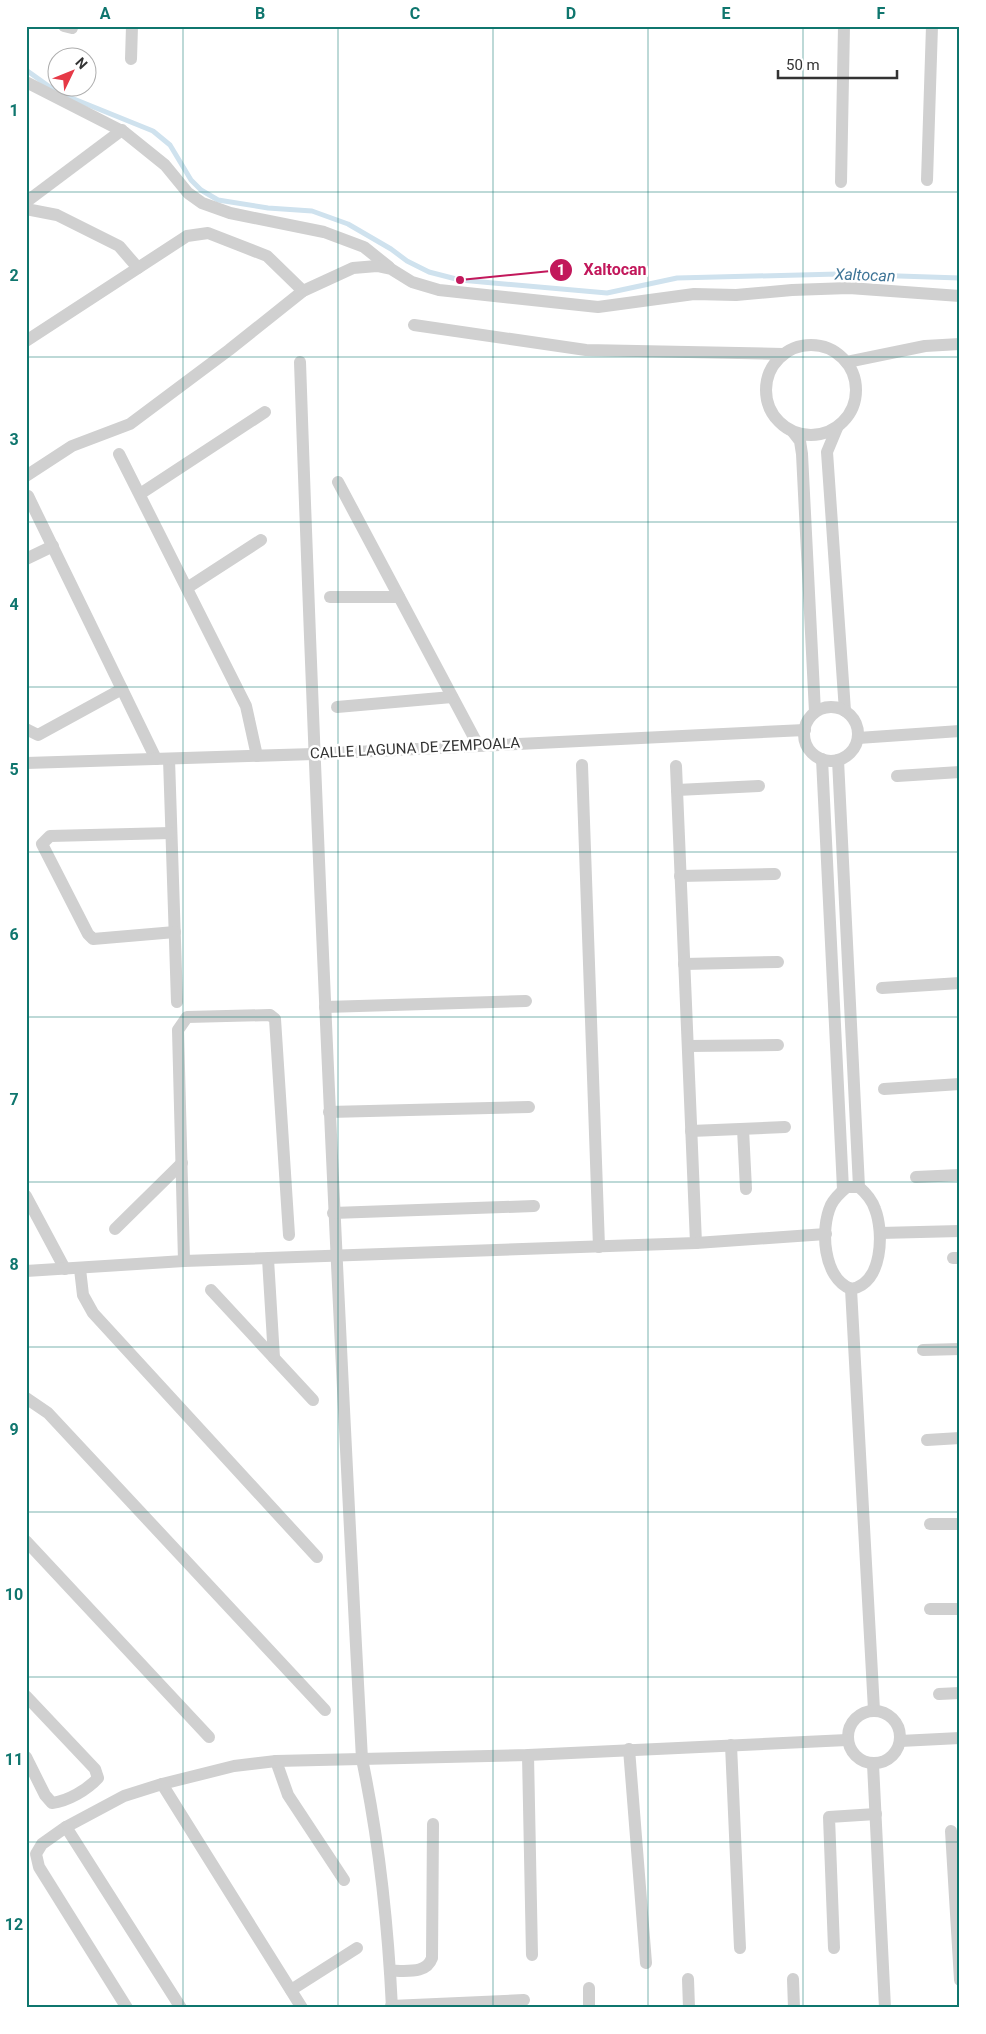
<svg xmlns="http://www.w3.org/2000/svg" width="986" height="2034" font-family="Roboto,sans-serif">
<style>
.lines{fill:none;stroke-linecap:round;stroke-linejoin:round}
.stream{stroke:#cfe2ee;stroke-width:5}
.minor{stroke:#d0d0d0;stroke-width:12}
.grid{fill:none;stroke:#0f766e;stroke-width:1;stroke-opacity:0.55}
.labels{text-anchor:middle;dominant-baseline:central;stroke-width:5;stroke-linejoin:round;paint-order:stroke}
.street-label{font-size:15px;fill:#333;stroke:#fff}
.water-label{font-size:16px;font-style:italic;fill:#3f7597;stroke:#fff}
.leader{fill:none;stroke:#c2185b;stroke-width:2}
.callout-dot{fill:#c2185b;stroke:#fff;stroke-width:2}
.mark-label{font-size:15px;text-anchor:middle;font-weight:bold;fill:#fff}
.callout-label{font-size:16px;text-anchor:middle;font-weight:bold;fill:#c2185b;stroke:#fff;stroke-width:5;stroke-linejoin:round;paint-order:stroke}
.neatline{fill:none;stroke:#0f766e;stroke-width:2}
.grid-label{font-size:16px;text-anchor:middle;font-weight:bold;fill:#0f766e}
</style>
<rect width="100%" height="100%" fill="#fff"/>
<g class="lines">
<g class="stream">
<polyline points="26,70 54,90"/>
<polyline points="64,95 153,131 170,145 191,180 201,190 218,200 268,208 312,211 348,224 391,249 407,261 429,272 460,280 607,293 677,278 838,274 960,278"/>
</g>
<g class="minor">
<polyline points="64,26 72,28"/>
<polyline points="131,59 132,26"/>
<polyline points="26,82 124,132 165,165 188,193 202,203 230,213 324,232 364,247 389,267"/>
<polyline points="927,180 932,26"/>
<polyline points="841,182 844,26"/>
<polyline points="26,202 122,130"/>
<polyline points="26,209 57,215 119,246 138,268"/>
<polyline points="414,325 586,350 783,354"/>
<polyline points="26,341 187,236 208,233 267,256 303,291"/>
<circle cx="811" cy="390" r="45"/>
<path d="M300,362C316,828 337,1293 362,1759C379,1840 388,1924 392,2008"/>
<polyline points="847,362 925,346 960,344"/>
<polyline points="837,428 827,452 845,711"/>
<polyline points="793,432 800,441 802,454 815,712"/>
<polyline points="119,454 246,706 257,756"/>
<polyline points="26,476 72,446 130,424 229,350 303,291 353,268 377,266 391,269 412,282 439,290 598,307 694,294 736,295 792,290 849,288 960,296"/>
<polyline points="338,482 478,745"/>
<polyline points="140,494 265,412"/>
<polyline points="28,496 156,759"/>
<polyline points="26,559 53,546"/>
<polyline points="187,588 261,540"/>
<polyline points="330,597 399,597"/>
<polyline points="337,707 452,697"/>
<circle cx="831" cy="734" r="27"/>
<polyline points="26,729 38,735 122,689"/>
<polyline points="858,738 960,731"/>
<polyline points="169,759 177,1002"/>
<polyline points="822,759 843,1189"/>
<path d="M838,760L859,1187C866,1193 872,1200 875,1209C884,1232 883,1284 851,1289C823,1278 820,1229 831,1205C835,1197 841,1192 847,1187H859"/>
<polyline points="26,763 314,754 805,730"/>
<polyline points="582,765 599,1247"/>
<polyline points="676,766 696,1243"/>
<polyline points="897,776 960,772"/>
<polyline points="677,790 759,786"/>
<polyline points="171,833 50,836 42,844 88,934 93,939 175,932"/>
<polyline points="680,876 775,874"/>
<polyline points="684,964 778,962"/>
<polyline points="882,988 960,983"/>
<polyline points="325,1007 526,1001"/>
<polyline points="688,1046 778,1045"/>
<polyline points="884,1089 960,1084"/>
<polyline points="329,1112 529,1107"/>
<polyline points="743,1129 746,1189"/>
<polyline points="691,1131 785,1127"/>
<polyline points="916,1177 960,1175"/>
<polyline points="26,1196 65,1269"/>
<polyline points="333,1213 534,1206"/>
<polyline points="115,1229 182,1163"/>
<polyline points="880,1233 960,1231"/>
<polyline points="953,1258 960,1258"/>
<polyline points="268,1259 274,1358"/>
<polyline points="184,1261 178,1030 187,1017 270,1015 275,1019 289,1235"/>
<polyline points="80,1269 83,1295 93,1313 317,1557"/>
<polyline points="26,1271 184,1261 696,1243 826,1234"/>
<polyline points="851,1289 874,1710"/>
<polyline points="211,1290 313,1400"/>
<polyline points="923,1350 960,1349"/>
<polyline points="26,1398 48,1413 325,1710"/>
<polyline points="927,1440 960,1438"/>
<polyline points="930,1524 960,1524"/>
<polyline points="26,1541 209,1737"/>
<polyline points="930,1609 960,1609"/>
<polyline points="939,1694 960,1693"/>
<path d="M26,1696L95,1769L98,1778C87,1790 68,1801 52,1803L45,1795L26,1757"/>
<circle cx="874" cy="1737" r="26"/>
<polyline points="900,1741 960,1738"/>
<polyline points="731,1745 740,1948"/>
<polyline points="629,1749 646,1963"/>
<polyline points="528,1755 532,1955"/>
<polyline points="276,1761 288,1795 344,1880"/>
<polyline points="873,1764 885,2008"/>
<polyline points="162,1784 302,2008"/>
<polyline points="66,1827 42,1844 36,1854 39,1867 127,2008"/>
<polyline points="951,1831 960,1980"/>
<polyline points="834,1948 829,1817 876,1814"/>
<path d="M390,1971C405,1970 426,1975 432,1958L433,1824"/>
<polyline points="688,1979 689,2008"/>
<polyline points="793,1979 794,2008"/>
<polyline points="589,1988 589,2008"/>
<polyline points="291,1990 357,1948"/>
<polyline points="391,2006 524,2000"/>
<polyline points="181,2008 66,1827 124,1796 162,1784 234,1766 276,1761 528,1755 847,1740"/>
</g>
</g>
<path class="grid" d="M183,26V2008M338,26V2008M493,26V2008M648,26V2008M803,26V2008M26,192H960M26,357H960M26,522H960M26,687H960M26,852H960M26,1017H960M26,1182H960M26,1347H960M26,1512H960M26,1677H960M26,1842H960"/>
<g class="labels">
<g class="street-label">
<text transform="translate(415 748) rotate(-3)">CALLE LAGUNA DE ZEMPOALA</text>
</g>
<g class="water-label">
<text transform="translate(865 275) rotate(2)">Xaltocan</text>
</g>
</g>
<path class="leader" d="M460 280L561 270"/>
<g class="callout-dot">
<circle cx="460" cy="280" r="5"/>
<circle cx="561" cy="270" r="12"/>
</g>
<g class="mark-label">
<text x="561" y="275">1</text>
</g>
<g class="callout-label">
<text x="615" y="275">Xaltocan</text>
</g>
<rect width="986" height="2034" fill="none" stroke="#ffffff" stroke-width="55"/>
<g transform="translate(72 72) rotate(47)"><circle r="24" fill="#ffffff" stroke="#adadad"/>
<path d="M0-4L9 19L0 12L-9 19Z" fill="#e63946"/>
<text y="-8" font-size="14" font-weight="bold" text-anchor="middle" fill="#333333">N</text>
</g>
<path d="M778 70v8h119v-8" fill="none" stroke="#333333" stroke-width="2.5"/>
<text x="786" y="70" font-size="15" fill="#333333" stroke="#ffffff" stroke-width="4" paint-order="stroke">50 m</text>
<rect x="28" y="28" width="930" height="1978" class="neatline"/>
<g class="grid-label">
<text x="105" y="19">A</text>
<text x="260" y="19">B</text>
<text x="415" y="19">C</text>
<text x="571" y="19">D</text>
<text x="726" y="19">E</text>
<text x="881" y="19">F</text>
<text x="14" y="116">1</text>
<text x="14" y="281">2</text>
<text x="14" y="445">3</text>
<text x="14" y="610">4</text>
<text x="14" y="775">5</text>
<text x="14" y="940">6</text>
<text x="14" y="1105">7</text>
<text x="14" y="1270">8</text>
<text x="14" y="1435">9</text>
<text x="14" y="1600">10</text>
<text x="14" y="1765">11</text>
<text x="14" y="1930">12</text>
</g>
</svg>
